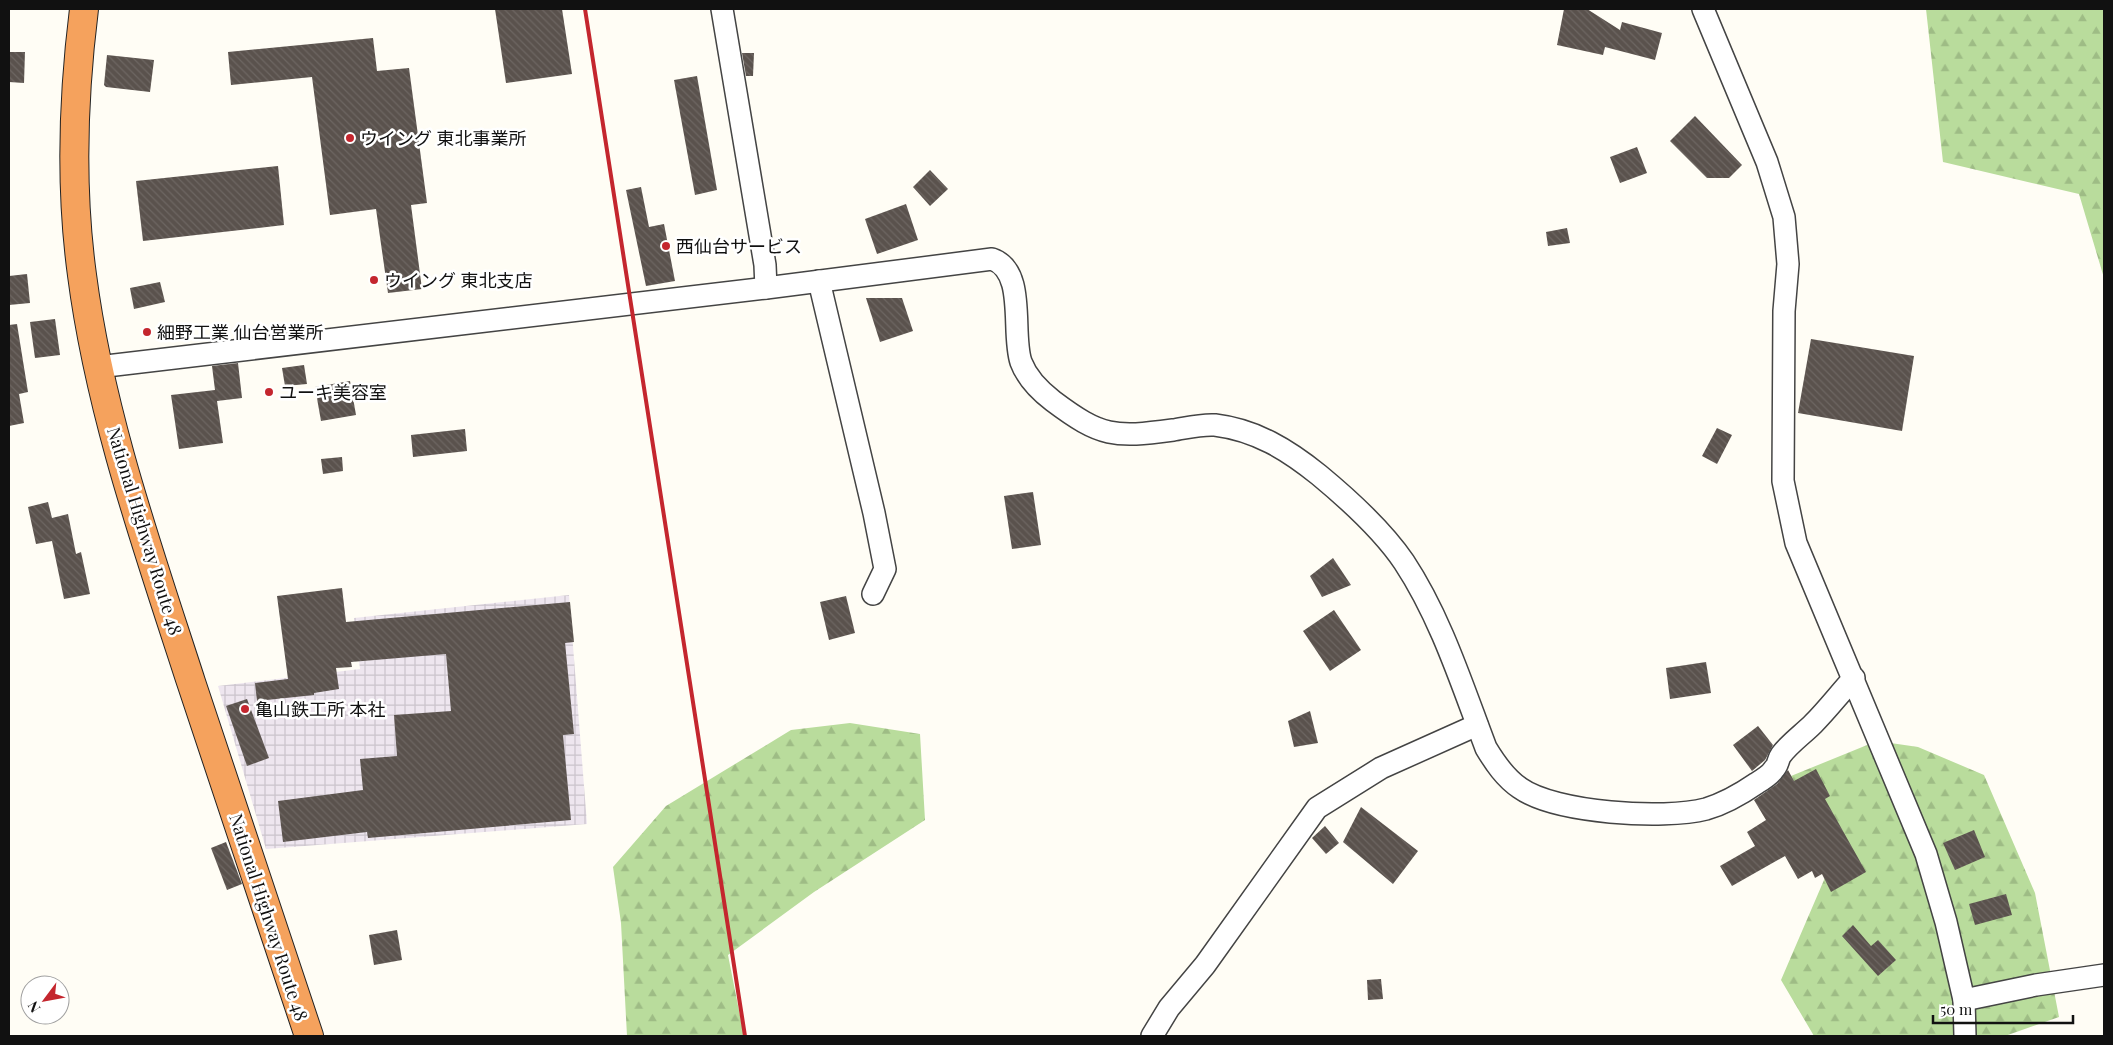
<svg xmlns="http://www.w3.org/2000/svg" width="2113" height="1045" font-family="'Playfair Display','Noto Sans JP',serif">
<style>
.industrial{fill:url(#industrial-grid)}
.forest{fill:url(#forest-firs)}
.building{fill:url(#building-back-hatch)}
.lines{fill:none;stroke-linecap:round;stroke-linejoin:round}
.minor-casing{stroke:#444;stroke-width:24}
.highway-casing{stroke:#222;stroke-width:30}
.minor{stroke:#fff;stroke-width:21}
.highway{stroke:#f5a25d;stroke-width:28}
.rail{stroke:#c4262e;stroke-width:4}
.poi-dot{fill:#c4262e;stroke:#fff;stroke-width:2}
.labels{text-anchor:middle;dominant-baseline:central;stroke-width:5;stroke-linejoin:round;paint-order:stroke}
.poi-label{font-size:18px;fill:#111;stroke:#fff;text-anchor:start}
.street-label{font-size:18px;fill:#111;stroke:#fff}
</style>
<defs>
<pattern id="industrial-grid" width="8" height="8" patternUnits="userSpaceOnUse" patternTransform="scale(1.25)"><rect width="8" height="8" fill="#eee6ef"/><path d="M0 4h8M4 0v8" fill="none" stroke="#cbc4cc"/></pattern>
<pattern id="forest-firs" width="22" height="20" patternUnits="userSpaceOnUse" patternTransform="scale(1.25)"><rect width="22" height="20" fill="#b9dc9c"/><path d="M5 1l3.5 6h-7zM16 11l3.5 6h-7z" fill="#9ebc85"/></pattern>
<pattern id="building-back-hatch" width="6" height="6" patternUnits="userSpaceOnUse" patternTransform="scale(1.25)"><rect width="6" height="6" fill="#5a524d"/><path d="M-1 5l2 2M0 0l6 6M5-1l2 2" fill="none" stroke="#6d6662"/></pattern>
</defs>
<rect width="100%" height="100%" fill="#fffdf5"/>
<polygon class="industrial" points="569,595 587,824 266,849 218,686 360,669 354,618"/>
<g class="forest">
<polygon points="1926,9 2104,9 2104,278 2079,194 1943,162"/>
<polygon points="850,723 920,734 925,820 814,892 728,955 744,1036 627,1036 621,923 613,867 666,806 791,730"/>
<polygon points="1877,741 1918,747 1984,775 2035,893 2059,1017 2005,1036 1814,1036 1781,980 1827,873 1791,776"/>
</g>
<g class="building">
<polygon points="495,9 562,9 572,74 506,83"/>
<polygon points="1564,9 1587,9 1620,30 1622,22 1662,33 1655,60 1605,47 1603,55 1557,45"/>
<polygon points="373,38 377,71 409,68 427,203 411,205 422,289 388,293 376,209 330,215 312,77 231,85 228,52"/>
<polygon points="9,52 25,52 24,83 9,82"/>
<polygon points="742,53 754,53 753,76 746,76"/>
<polygon points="107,55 154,60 150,92 106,87 104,85"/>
<polygon points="697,76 717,190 695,195 674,80"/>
<polygon points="1695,116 1742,165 1729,178 1707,178 1670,141"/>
<polygon points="1637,147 1647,173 1620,183 1610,157"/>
<polygon points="278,166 284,225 143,241 136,181"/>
<polygon points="930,170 948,189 930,206 913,187"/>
<polygon points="641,187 649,227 664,224 675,281 646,286 626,190"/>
<polygon points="906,204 918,240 877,254 865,219"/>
<polygon points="1567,228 1570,243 1548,246 1546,232"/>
<polygon points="27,274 30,303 9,305 9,276"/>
<polygon points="160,282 165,302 134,309 130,288"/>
<polygon points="866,298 902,298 913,331 880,342"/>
<polygon points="55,319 60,355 35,358 30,322"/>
<polygon points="17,324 28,392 19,394 24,423 9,426 9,325"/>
<polygon points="1811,339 1914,356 1902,431 1798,413"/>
<polygon points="238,363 242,398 217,401 223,443 179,449 171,395 215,390 212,366"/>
<polygon points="304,365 307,384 285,386 282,368"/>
<polygon points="350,381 356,415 321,421 315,387"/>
<polygon points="1717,428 1732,435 1717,464 1702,456"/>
<polygon points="465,429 467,451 413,457 411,435"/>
<polygon points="342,457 343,471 323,474 321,459"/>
<polygon points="1033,492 1041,545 1012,549 1004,496"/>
<polygon points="48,502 52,518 68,514 76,554 81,552 90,594 64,599 52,541 36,544 28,507"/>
<polygon points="1333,558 1351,585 1322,597 1310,576"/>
<polygon points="342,588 346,622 570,602 574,642 565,643 574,734 563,735 571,820 368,838 367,832 283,842 278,801 363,790 360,759 397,756 394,715 451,711 446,654 351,662 352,667 336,668 339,689 314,693 314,695 257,701 255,683 288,679 277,596"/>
<polygon points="846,596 855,633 829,640 820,602"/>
<polygon points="1334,610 1361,650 1330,671 1303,631"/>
<polygon points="1706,662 1711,693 1670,699 1666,668"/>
<polygon points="247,699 269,758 247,766 226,706"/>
<polygon points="1310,711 1318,743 1294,747 1288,721"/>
<polygon points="1758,726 1773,745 1765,760 1752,771 1733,745"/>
<polygon points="1816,769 1830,796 1825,799 1866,872 1831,892 1822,874 1815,878 1812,871 1798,879 1785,856 1732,886 1720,866 1755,846 1747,832 1766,820 1754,800 1777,784 1788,770 1794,781"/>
<polygon points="1361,807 1418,851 1393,884 1343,842"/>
<polygon points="1325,826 1339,843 1326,854 1312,838"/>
<polygon points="1974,830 1985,857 1955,870 1943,843"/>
<polygon points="226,842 242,884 227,890 211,848"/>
<polygon points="2006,894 2012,915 1975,925 1969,904"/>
<polygon points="1853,925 1871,946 1878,940 1896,960 1878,976 1842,936"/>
<polygon points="397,930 402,960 374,965 369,935"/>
<polygon points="1381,979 1383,999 1368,1000 1367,980"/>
</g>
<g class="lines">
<g class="minor-casing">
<g id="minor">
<polyline points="722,9 765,265 766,288"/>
<polyline points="1703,9 1767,162 1784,217 1788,264 1784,311 1783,481 1796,543 1926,854 1946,922 1964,1000 1965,1036"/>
<polyline points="819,281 874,513 885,569 873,594"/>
<path d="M98,367L766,288L992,259C1027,271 1011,333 1021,362C1027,378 1040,391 1053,401C1101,437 1114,438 1173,430C1186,428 1201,424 1215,425C1256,430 1288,450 1319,475C1348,499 1383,531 1404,562C1441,618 1462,685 1486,748C1495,763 1505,778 1520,788C1555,813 1664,820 1706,809C1723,804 1741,794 1757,783C1762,780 1771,774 1774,769C1778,766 1778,759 1781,755C1789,744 1803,734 1813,724C1828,709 1840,693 1854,678"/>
<polyline points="1964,1000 2036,985 2104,975"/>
<polyline points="1152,1036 1169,1008 1205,965 1317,808 1381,768 1477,725"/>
</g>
</g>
<g class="highway-casing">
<path id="highway" d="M84,9C73,97 70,187 82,275C100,414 148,549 191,682C230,800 270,918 309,1036"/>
</g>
<use href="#minor" class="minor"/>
<use href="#highway" class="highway"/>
<polyline class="rail" points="585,9 745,1036"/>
</g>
<g class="poi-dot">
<circle cx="350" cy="138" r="5"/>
<circle cx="666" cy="246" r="5"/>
<circle cx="374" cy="280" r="5"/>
<circle cx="147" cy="332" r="5"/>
<circle cx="269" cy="392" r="5"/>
<circle cx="245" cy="709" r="5"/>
</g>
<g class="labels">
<g class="poi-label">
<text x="360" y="138">ウイング 東北事業所</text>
<text x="676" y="246">西仙台サービス</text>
<text x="384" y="280">ウイング 東北支店</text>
<text x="157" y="332">細野工業 仙台営業所</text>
<text x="279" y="392">ユーキ美容室</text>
<text x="255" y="709">亀山鉄工所 本社</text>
</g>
<g class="street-label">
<text transform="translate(145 531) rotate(73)">National Highway Route 48</text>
<text transform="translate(269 917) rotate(72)">National Highway Route 48</text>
</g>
</g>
<rect width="2113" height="1045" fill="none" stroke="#111111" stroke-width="20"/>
<g transform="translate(45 1000) rotate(238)"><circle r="24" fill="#ffffff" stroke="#a0a0a0"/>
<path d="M0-4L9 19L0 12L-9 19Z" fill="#c4262e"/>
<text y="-8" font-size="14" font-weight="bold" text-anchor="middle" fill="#111111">N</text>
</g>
<path d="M1933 1015v8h140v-8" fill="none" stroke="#111111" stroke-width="2.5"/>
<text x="1940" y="1015" font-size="15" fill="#111111" stroke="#ffffff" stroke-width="4" paint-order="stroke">50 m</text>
</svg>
